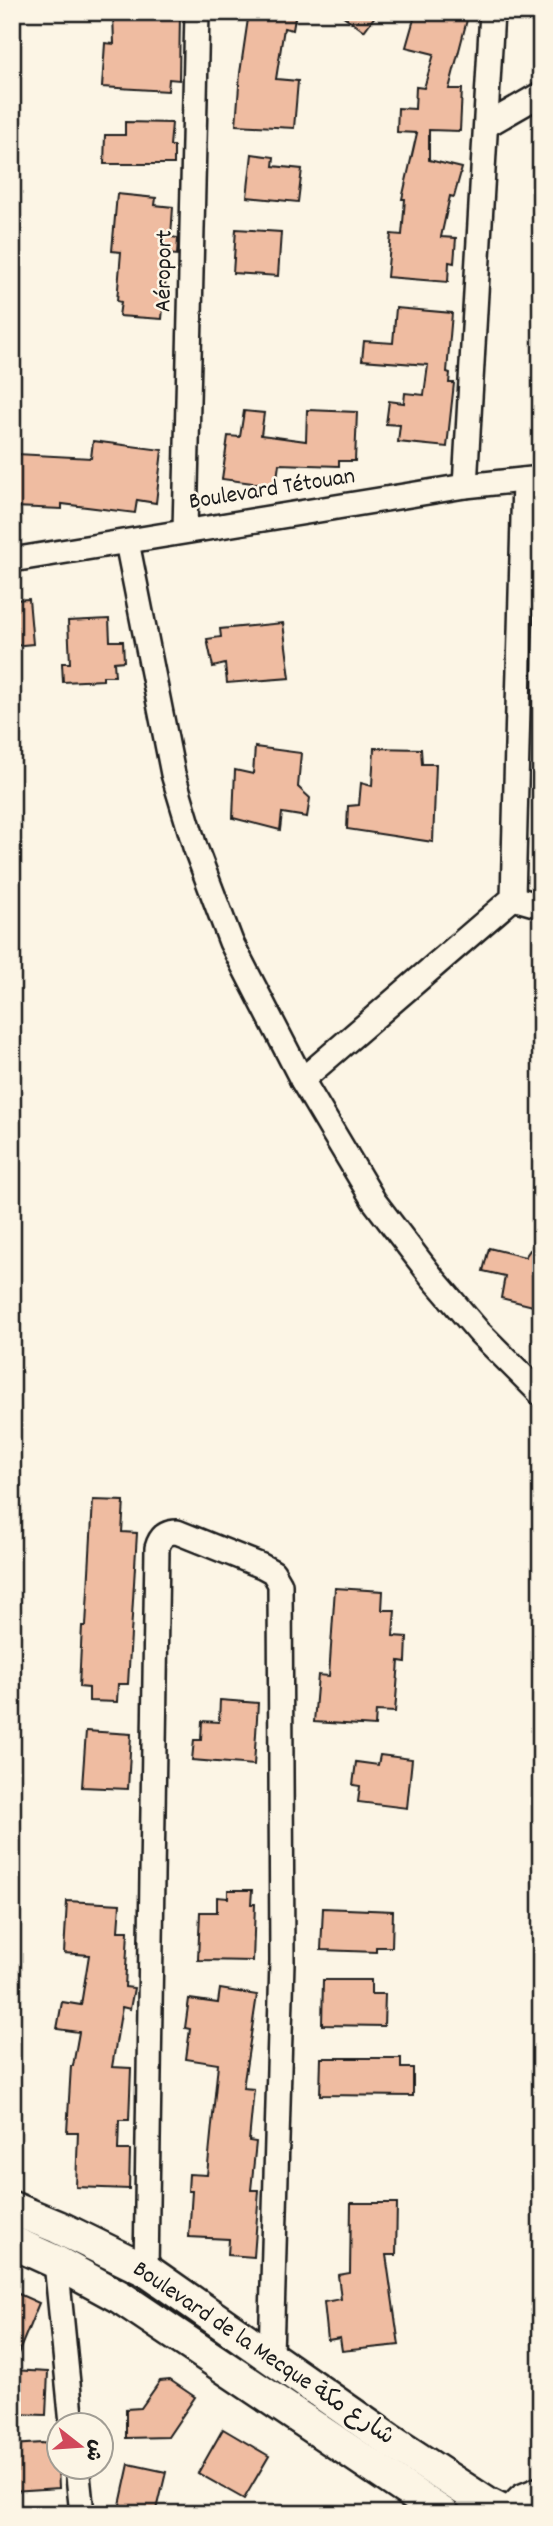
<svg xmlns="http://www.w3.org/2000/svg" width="553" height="2526" font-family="Dekko,'Playpen Sans Arabic',sans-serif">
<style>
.building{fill:#efbca1;stroke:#1c1c1c;stroke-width:2}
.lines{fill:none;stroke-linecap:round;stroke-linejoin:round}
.minor-casing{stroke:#1c1c1c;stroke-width:28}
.secondary-casing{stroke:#1c1c1c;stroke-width:37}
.minor{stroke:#fcf5e5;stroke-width:23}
.secondary{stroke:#fcf5e5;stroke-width:32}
.labels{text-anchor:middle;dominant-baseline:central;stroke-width:5;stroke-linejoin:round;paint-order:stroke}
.street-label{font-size:24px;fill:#1c1c1c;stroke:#fcf5e5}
</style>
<rect width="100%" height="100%" fill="#fcf5e5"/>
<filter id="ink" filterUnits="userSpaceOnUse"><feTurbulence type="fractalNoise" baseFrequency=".0143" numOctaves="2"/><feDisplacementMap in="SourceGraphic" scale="14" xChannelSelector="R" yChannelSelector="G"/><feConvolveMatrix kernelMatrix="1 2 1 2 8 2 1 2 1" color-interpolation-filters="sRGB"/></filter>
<g filter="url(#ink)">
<g class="building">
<polygon points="113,12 180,12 179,80 169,79 168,91 102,87 105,43 114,44"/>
<polygon points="249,12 296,12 293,30 284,28 276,79 298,81 294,128 236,125 240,73"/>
<polygon points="338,12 378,12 364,31"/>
<polygon points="416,12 469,12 449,89 462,89 460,131 429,130 429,160 462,168 454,197 450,196 441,237 456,238 454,263 449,262 448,282 387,277 391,234 402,235 405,199 402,199 417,133 397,132 398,108 415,109 416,87 424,88 434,54 406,47"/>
<polygon points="125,122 172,123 170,146 174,146 174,164 104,164 105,135 125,135"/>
<polygon points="252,154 274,157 273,166 302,169 298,202 247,197"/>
<polygon points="117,194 156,198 155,205 173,207 171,237 178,238 177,255 168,254 162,319 119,316 121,302 117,301 121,252 112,251"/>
<polygon points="236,229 281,232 278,276 233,273"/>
<polygon points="396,308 452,313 447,372 450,373 449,383 454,383 447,447 398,442 400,425 386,424 389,401 404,403 405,393 424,395 428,365 362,360 364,341 393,343"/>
<polygon points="307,410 357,412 355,461 339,461 339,466 279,464 276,486 222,479 228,436 240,437 244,411 264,413 261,435 306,441"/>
<polygon points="93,441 162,450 156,503 137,500 135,513 62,504 62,509 14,507 17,454 91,458"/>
<polygon points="29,599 33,644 12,646 12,600"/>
<polygon points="109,619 110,641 123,641 124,661 114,662 115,676 103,676 103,680 63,682 62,663 70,663 68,621"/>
<polygon points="283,623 290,678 227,683 225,664 213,667 207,639 221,637 220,629"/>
<polygon points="255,747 301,753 298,787 310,798 307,817 282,813 280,830 233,818 235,770 253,774"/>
<polygon points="374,748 421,749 422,764 436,764 433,842 347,829 348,806 359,805 361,783 372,786"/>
<polygon points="489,1248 525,1257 530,1250 541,1254 541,1308 501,1298 505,1276 483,1271"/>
<polygon points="93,1500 124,1501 122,1532 137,1533 128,1684 118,1684 117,1702 89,1701 89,1688 79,1687 82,1626 86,1626"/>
<polygon points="335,1588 383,1591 382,1610 395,1610 393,1636 407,1637 406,1662 399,1661 395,1712 376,1711 375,1726 314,1722 318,1675 329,1676"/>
<polygon points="220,1700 258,1703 254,1765 192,1760 194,1740 201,1740 202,1721 219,1722"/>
<polygon points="86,1731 131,1734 128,1789 82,1787"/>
<polygon points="380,1755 412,1759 407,1808 358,1802 360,1786 353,1785 356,1762 378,1765"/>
<polygon points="228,1890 252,1890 251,1904 255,1904 253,1961 198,1960 200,1912 217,1912 217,1897 228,1898"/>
<polygon points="67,1901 120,1904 118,1931 128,1931 125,1987 134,1988 130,2009 122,2007 112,2067 131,2068 129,2120 119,2120 118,2150 130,2150 129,2189 76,2187 78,2132 67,2132 71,2066 73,2066 79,2032 57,2029 62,2002 81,2005 89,1955 64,1953"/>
<polygon points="323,1908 393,1911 392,1947 376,1947 376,1952 321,1950"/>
<polygon points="323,1980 371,1980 371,1994 385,1994 384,2026 322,2025"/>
<polygon points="220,1989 257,1995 243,2088 254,2089 249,2141 256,2142 251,2190 259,2190 254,2257 228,2255 229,2239 189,2237 192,2191 188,2191 189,2174 207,2175 218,2064 186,2059 190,2029 185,2028 189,1999 218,2003"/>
<polygon points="321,2058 401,2058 401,2068 413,2068 413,2096 320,2095"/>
<polygon points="351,2203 397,2203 396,2255 386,2255 399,2345 342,2351 340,2338 328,2340 324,2302 341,2299 338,2275 350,2273"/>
<polygon points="12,2291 39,2303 13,2366 12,2366"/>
<polygon points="12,2370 48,2372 46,2415 12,2414"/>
<polygon points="170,2380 195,2397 168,2437 126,2438 126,2409 141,2408 160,2381"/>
<polygon points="223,2429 269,2456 244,2499 198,2473"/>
<polygon points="42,2443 57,2446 59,2488 12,2491 12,2445"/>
<polygon points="129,2464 166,2472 156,2514 118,2514"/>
</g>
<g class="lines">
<g class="minor-casing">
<g id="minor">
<polyline points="487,125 541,94"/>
<polyline points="465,486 492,12"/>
<polyline points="185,531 197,12"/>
<polyline points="127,542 173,774 195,847 231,942 302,1080 374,1201 432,1277 479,1332 541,1394"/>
<polyline points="12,560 465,486 541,478"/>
<polyline points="513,898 541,906"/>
<polyline points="302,1080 513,898 524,480"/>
<polyline points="56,2262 72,2424"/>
<path d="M146,2270L157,1548C160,1537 165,1532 177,1532L262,1566L273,1572L280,1584L282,1961L271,2355"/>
<polyline points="77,2466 82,2514"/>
</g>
</g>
<g class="secondary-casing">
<g id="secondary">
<polyline points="12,2208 58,2227 146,2270 389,2440 487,2504 507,2514"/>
<polyline points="12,2242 56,2262 120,2297 443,2514"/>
<polyline points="510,2514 524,2500 541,2493"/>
</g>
</g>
<use href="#minor" class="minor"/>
<use href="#secondary" class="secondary"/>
</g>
</g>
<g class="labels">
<g class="street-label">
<text transform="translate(165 271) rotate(-89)">Aéroport</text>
<text transform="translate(272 490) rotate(-9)">Boulevard Tétouan</text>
<text transform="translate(263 2354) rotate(34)">Boulevard de la Mecque شارع مكة</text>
</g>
</g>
<rect width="553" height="2526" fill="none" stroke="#fcf5e5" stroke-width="42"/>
<rect x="21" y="21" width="511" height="2484" fill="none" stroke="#1c1c1c" stroke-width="2.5" filter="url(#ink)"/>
<g transform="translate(80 2446) rotate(107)"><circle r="33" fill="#fcf5e5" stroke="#a29e95" stroke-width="2"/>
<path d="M0-5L12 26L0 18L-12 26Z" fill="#d1495b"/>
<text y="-10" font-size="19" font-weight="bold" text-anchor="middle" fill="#1c1c1c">ش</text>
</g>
</svg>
